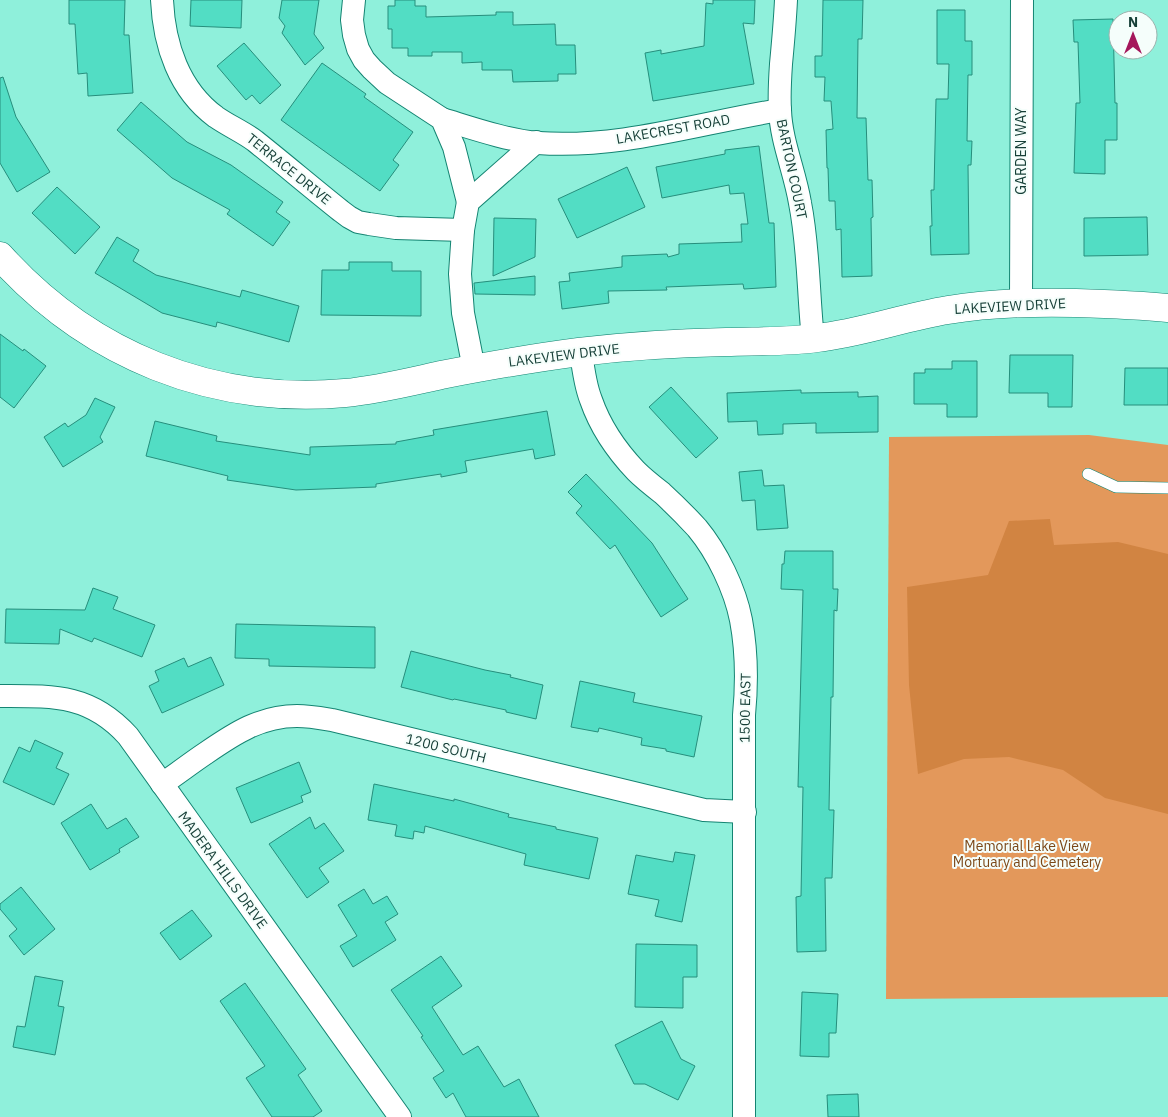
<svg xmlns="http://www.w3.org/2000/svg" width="1168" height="1117" font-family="'IBM Plex Sans',sans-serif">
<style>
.green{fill:#e3985b}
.forest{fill:#d18442}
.building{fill:#52ddc4;stroke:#268e7c}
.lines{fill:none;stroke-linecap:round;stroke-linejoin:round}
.service-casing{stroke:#148472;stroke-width:12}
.minor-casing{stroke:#148472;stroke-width:24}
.tertiary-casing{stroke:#148472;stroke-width:29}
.service{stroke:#fff;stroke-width:11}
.minor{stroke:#fff;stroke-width:22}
.tertiary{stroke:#fff;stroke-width:28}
.labels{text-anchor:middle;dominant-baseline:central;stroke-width:4;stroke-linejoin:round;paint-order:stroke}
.street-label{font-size:14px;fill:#163f37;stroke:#f5fefb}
.park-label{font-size:14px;fill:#7b4717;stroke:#f5fefb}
</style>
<rect width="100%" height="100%" fill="#8ff0db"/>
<polygon class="green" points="1089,435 1168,445 1168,997 886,999 889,437"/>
<polygon class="forest" points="1050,519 1054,545 1118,542 1168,554 1168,814 1105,798 1063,770 1009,757 964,759 918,774 909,685 907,587 988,575 1009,521"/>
<g class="building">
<polygon points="69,0 125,0 124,35 129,35 133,93 88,96 87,73 78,74 75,24 69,24"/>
<polygon points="191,0 242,0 241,28 190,26"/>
<polygon points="282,0 319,0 314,34 324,48 305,65 282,33 285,26 279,18"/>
<polygon points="395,0 415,0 415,6 426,6 426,17 496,15 496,12 513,12 513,25 555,24 556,45 575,45 576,74 558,74 558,81 513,82 512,70 482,70 482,62 462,63 462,52 432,52 432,56 408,56 408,48 392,48 392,29 388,29 388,6 395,6"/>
<polygon points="713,0 755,0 754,24 743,23 754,84 653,101 645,53 661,50 661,54 704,46 706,3 713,4"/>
<polygon points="823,0 863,0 862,39 858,39 857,118 866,118 868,180 872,180 873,217 871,218 872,276 842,277 841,229 836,230 835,201 829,201 828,168 827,168 826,130 833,129 831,101 824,101 825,77 815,77 815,56 822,56"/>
<polygon points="937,10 965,10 965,41 972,41 972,75 968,75 967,141 972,141 971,165 968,165 969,254 931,255 930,226 932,226 931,190 934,190 936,99 948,99 949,64 937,64"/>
<polygon points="1113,19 1115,103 1117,103 1117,140 1105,140 1105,174 1074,173 1076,103 1080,103 1078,42 1074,42 1073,20"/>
<polygon points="244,43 281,85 260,104 252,95 246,100 217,66"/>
<polygon points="322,63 366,94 364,97 413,132 393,160 399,165 380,191 281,120"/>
<polygon points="3,77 16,117 50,172 17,192 0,163 0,78"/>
<polygon points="141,102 187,142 231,165 283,202 276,212 290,222 273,246 227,214 230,210 172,178 117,130"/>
<polygon points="759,146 769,223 774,223 776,287 744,289 743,284 666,287 667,290 608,291 609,303 562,309 559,282 570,281 569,273 622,267 622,256 667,254 668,257 679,254 679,244 742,242 741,224 748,224 744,193 730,194 729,185 662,198 656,167 725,154 725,150"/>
<polygon points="627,167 645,207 577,238 558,199"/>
<polygon points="57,187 100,227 75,254 32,213"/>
<polygon points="1147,217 1148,255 1084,256 1084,218"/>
<polygon points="494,218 536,219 535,257 493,276"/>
<polygon points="117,237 139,250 133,261 156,275 240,297 242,290 299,306 289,342 217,322 216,327 162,313 95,273"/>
<polygon points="349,262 392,262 392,271 421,271 421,316 321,315 322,270 349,270"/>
<polygon points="535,276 535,295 475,294 474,283"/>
<polygon points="0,334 23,351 24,349 46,366 14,408 0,397"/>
<polygon points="1010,355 1073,355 1072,407 1048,407 1048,393 1009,393"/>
<polygon points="952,361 977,361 977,417 947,417 947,404 914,404 914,373 925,373 925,369 952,369"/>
<polygon points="1125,368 1168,368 1168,405 1124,405"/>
<polygon points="671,387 718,438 696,458 649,407"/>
<polygon points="801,390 801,393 858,392 858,397 878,396 878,432 816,433 816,423 783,424 783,434 758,435 757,421 728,422 727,393"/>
<polygon points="95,398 115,407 100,437 103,442 63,467 44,437 65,423 68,427 86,415"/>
<polygon points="547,411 555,455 535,459 533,449 465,461 467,472 441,477 441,474 376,484 376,487 296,490 227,480 228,476 146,456 155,421 217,436 216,441 310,455 310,447 396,444 396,442 434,435 433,430"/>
<polygon points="762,470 764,486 784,485 788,528 757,530 755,500 742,501 739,472"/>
<polygon points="586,474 652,543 688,599 661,617 615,545 610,549 576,513 582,506 568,492"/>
<polygon points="785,551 833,551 833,589 838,589 837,611 834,610 833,697 831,697 829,810 834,810 832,878 825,878 826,951 797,952 796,897 801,896 803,787 798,787 803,590 781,589 782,564 784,564"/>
<polygon points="93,588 118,597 113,609 155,625 142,657 94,638 92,642 60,629 59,644 5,643 6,609 85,610"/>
<polygon points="236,624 375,627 375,668 269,666 269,659 235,658"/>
<polygon points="411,651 485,670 511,675 510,677 543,685 536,719 506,712 506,710 454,699 453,700 401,687"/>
<polygon points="211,657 224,685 162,713 149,686 159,681 155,671 184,658 188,667"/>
<polygon points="580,681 635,693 633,702 702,716 694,757 666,751 666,749 641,745 642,738 599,728 598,732 571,727"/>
<polygon points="35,740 63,753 56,768 69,774 54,805 3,782 19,747 30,752"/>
<polygon points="299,762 311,792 301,796 303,802 251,823 236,788"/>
<polygon points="374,784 454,801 454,799 509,814 508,817 556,827 556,829 598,838 589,879 524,865 526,854 425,826 424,833 414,831 413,839 395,836 397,825 368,820"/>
<polygon points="91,804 107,829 126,818 139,837 119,849 120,852 90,870 61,823"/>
<polygon points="310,817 315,829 324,823 344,851 319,868 329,882 307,898 269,844"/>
<polygon points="675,852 695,855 682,922 655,916 659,900 628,894 636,855 673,862"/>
<polygon points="21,887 55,929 24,955 9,936 17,929 0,909 0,904"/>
<polygon points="364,889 373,904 387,896 398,914 385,922 396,940 353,967 340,946 357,936 338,905"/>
<polygon points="192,910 212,936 180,960 160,933"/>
<polygon points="636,944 697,945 697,977 683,977 683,1008 635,1007"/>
<polygon points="441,956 462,986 432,1007 463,1055 478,1046 504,1087 519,1079 539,1117 466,1117 453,1093 446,1098 433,1078 444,1071 421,1037 423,1036 391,990"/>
<polygon points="35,976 63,981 58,1006 64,1007 55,1055 13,1047 17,1026 25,1027"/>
<polygon points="245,983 306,1069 298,1075 322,1111 313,1117 272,1117 246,1078 265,1066 220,1001"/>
<polygon points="802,992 838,994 836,1033 829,1033 829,1057 800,1056"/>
<polygon points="662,1021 681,1059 695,1066 678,1100 645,1084 634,1084 615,1045"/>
<polygon points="858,1094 859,1117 828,1117 827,1095"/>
</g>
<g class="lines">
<g class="service-casing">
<polyline id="service" points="1088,474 1116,487 1168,488"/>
</g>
<g class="minor-casing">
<g id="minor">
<path d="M162,0C164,45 179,90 216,117C229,126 243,132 255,141C284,164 312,188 341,211L349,217L358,222L369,224L396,228L463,230"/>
<polyline points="354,0 352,20 354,35 358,49 364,60 372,69 387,83 442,119 454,147 468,202"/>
<path d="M786,0C785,21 783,43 781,64C780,79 779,95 780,110C781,141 795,172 800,203C809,248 808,293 813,339"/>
<path d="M442,119C472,128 506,140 538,143C620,149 699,123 780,110"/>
<polyline points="1021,303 1022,0"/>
<path d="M581,352C583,368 585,385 591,400C600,426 617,451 636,471C644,479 653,486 662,493C674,504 686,516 697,528C717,552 735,589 741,620C747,652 747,684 744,715V1117"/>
<polyline points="474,369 463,313 460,274 463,230 468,202 536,142"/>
<path d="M0,696C53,696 90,694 128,736L400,1117"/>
<path d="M162,784C177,774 191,763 206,753C235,733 261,716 297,716C309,716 320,718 332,720L704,810L745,812"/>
</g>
</g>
<g class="tertiary-casing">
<path id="tertiary" d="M0,256C89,355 212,405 345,393C377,390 409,382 441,375C487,366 533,358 579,352C628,346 677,343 726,342C756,341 787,342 817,338C862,333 904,317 948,310C991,303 1034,302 1076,303C1107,304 1137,305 1168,308"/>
</g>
<use href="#service" class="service"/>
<use href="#minor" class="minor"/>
<use href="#tertiary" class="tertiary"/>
</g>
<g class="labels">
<g class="street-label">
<text transform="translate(673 129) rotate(-10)">LAKECREST ROAD</text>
<text transform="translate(1021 151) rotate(-90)">GARDEN WAY</text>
<text transform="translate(289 169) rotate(39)">TERRACE DRIVE</text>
<text transform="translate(792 169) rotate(78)">BARTON COURT</text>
<text transform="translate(1010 306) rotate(-3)">LAKEVIEW DRIVE</text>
<text transform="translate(564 355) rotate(-7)">LAKEVIEW DRIVE</text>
<text transform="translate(745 708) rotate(-89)">1500 EAST</text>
<text transform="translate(446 748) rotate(14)">1200 SOUTH</text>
<text transform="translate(223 870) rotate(54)">MADERA HILLS DRIVE</text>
</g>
<g class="park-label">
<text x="1027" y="846">Memorial Lake View<tspan x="1027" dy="16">Mortuary and Cemetery</tspan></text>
</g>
</g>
<g transform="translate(1133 35)"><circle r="24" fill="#f5fefb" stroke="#9cb2ad"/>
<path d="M0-4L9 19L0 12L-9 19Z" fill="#a4175b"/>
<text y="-8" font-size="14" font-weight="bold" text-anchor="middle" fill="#163f37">N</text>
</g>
</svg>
